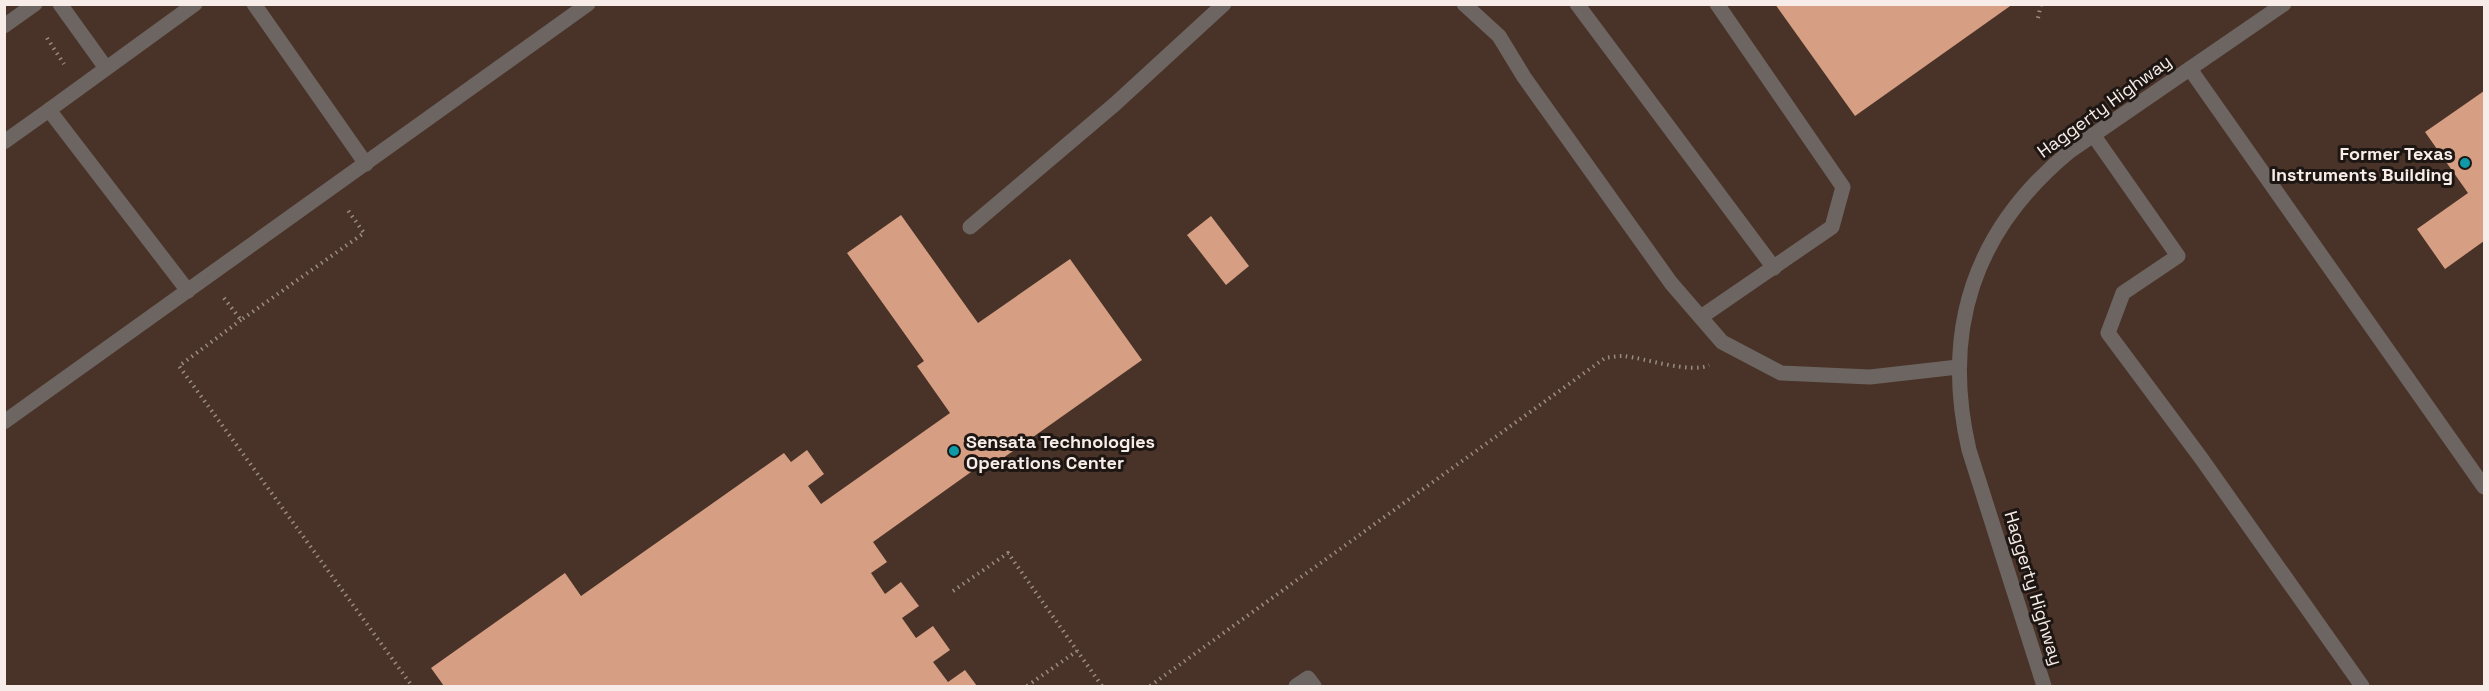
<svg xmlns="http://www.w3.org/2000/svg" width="2489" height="691" font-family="'Space Grotesk',sans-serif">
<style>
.built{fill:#493328}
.building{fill:#d69e82}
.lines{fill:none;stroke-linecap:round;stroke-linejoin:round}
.path{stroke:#998c85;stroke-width:4;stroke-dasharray:1.5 4.5;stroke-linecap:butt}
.minor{stroke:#6d6561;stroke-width:15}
.culture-dot{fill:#0f9aa8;stroke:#1d1613;stroke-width:2}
.labels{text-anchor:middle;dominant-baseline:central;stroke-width:6;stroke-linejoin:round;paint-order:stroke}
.street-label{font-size:18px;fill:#f7ece7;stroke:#1d1613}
.poi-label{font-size:18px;font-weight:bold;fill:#f7ece7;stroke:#1d1613;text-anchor:end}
</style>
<rect width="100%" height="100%" fill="#3c2c24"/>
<rect class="built" x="5" y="5" width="2479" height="681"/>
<g class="building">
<polygon points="1775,4 2013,4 1855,116"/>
<polygon points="2484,91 2484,241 2445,269 2417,229 2468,193 2425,132"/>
<polygon points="901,215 978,323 1070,259 1142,360 989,468 985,462 873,542 887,562 871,573 885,594 901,582 919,606 902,618 916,638 933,626 950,650 933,662 948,682 965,670 977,686 444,686 431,668 565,573 581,596 784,453 791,462 807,450 824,474 808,486 821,504 950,413 917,366 924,361 847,253"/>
<polygon points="1211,216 1249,266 1226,285 1187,235"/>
</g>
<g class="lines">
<g class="path">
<polyline points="2038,18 2041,4"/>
<polyline points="47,38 64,64"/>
<polyline points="224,298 241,320 364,233 347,209"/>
<polyline points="241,320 179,366 412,686"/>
<polyline points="953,591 1008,553 1102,686"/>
<polyline points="1027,686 1077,651"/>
<path d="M1150,686L1605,358C1611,357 1617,356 1624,356C1644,358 1691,374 1709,365"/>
</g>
<g class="minor">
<polyline points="60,4 106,68"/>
<polyline points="254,4 366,164"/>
<polyline points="1464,4 1499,36 1524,77 1671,283 1722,342 1781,373 1870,377 1958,367"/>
<polyline points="1577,4 1774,268"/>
<polyline points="4,26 35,4"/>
<polyline points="2190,69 2484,487"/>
<polyline points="49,110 195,4"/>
<polyline points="2094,136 2178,256 2123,293 2108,333 2201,458 2362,686"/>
<polyline points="4,142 49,110 188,291"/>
<polyline points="970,227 1115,104 1224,4"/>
<polyline points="1701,317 1832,227 1843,187 1717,4"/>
<polyline points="4,422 588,4"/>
<polyline points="1296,686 1308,678 1314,686"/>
<path d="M2044,686L1969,450C1941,329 1974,230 2070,151L2284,4"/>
</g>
</g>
<g class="culture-dot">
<circle cx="2465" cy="163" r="6"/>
<circle cx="954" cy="451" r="6"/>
</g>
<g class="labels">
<g class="street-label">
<text transform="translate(2104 106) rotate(-36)">Haggerty Highway</text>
<text transform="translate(2034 588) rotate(73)">Haggerty Highway</text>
</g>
<g class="poi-label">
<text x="2453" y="153">Former Texas<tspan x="2453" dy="21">Instruments Building</tspan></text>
<text x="966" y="441" text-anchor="start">Sensata Technologies<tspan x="966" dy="21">Operations Center</tspan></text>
</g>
</g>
<rect width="2489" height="691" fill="none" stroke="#f7ece7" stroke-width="12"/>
</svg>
